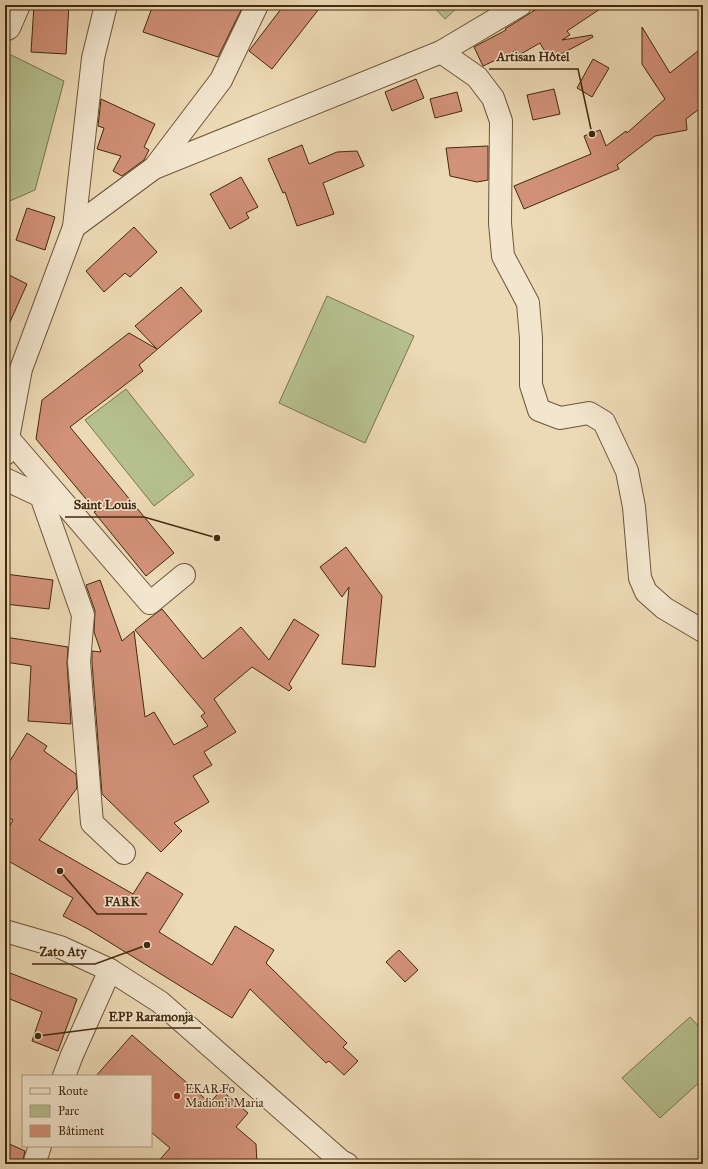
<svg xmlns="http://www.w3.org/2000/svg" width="708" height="1169" font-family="'IM FELL Great Primer',serif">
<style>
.green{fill:#b6c08f;stroke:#7c754e}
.building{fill:#d29179;stroke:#422a0d}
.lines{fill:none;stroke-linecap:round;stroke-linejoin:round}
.minor-casing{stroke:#6c5637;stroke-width:24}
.minor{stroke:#f3e6cf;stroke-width:22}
.poi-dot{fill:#8f2418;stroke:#f3e6cf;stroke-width:1.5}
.labels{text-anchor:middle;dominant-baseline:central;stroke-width:3;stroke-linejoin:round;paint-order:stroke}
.poi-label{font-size:12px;fill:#422a0d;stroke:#f3e6cf;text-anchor:start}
.leader{fill:none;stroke:#422a0d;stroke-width:1.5}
.callout-dot{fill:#422a0d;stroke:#f3e6cf;stroke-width:1.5}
.callout-label{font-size:13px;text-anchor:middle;font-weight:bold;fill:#422a0d;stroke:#f3e6cf;stroke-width:3;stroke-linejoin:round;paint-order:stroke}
</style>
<rect width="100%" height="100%" fill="#ecd9b5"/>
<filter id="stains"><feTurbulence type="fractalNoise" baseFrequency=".005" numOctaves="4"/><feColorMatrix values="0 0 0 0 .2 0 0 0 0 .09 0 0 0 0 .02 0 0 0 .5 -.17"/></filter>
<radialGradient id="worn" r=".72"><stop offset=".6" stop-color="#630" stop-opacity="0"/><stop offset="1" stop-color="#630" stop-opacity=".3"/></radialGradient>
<g class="green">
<polygon points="432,5 460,5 445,19"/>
<polygon points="5,52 64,81 35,190 5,203"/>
<polygon points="327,296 414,336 365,443 279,403"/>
<polygon points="126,389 194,475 154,506 85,420"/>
<polygon points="690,1017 703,1031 703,1079 660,1118 622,1078"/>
</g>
<g class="building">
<polygon points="34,5 69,5 66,54 31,52"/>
<polygon points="153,5 227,5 241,10 218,57 143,32"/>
<polygon points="284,5 322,5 272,69 249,51"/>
<polygon points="543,5 606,5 567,31 570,35 562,40 592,35 593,37 550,60 540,43 519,55 517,50 483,66 474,47 506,30 505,29"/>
<polygon points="642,27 670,73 703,47 703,106 686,119 687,130 655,136 617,165 619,169 524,209 514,186 591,154 584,136 600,130 606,146 626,131 627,133 665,99 642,64"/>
<polygon points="593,59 609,68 592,97 577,88"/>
<polygon points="416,79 424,98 392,111 385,92"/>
<polygon points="554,89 560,114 533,120 527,95"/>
<polygon points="457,92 462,111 435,118 430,99"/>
<polygon points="101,99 155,124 144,147 149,150 144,160 122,176 113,171 121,156 97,149 104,128 98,126"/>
<polygon points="302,145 309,164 337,152 357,151 364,166 323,183 334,214 297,226 285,192 283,193 268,159"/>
<polygon points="488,146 488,180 477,182 450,176 446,148"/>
<polygon points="241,177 258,207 246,213 249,218 230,229 210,194"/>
<polygon points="27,208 55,217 45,250 16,240"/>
<polygon points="134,227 157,252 130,277 125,273 104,292 86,271"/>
<polygon points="5,273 27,284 5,333"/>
<polygon points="181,287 202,311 139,365 143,371 70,427 174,553 146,576 94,512 96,511 36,439 42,400 129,333 157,349 135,326"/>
<polygon points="346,547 382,596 375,667 342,664 349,587 342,597 320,567"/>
<polygon points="5,574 53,580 49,609 5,604"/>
<polygon points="100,580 122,641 134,631 145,717 154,712 174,745 208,726 201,716 205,713 135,630 155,614 162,609 203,659 241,627 269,660 294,619 319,635 289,684 292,688 289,691 252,667 214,699 236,732 204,752 212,765 193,776 209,802 174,823 182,831 161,852 102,794 92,662 92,651 101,652 94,632 95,611 86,585"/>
<polygon points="5,637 68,647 67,663 71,724 28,721 31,666 5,662"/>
<polygon points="27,733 47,746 44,751 76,774 77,788 39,840 133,894 147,872 183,894 159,932 212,965 235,926 274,950 266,963 347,1043 343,1047 358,1061 344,1075 329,1061 326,1063 250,989 232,1018 88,929 63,916 73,898 5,859 5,834 13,820 5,816 5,769"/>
<polygon points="399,950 418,970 405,982 386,962"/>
<polygon points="5,971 77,999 58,1051 32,1041 42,1012 5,997"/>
<polygon points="132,1035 210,1103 221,1090 248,1113 236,1127 256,1144 257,1164 156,1164 170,1148 151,1132 151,1076 96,1076"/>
<polygon points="5,1142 25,1151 22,1164 5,1164"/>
</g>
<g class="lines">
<g class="minor-casing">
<g id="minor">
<polyline points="5,30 9,28 19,5"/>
<polyline points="441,52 477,77 493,98 501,121 500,223 503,256 528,303 531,338 531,385 539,410 560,418 589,413 604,422 627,471 634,507 640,578 646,592 664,608 703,631"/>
<polyline points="155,167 221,80 257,5"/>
<polyline points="74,227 154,168 441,52 520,5"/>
<polyline points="8,438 150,603 184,575"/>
<polyline points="5,454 21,369 74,227 93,58 106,5"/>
<polyline points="5,479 41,496 83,615 79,662 92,823 124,853"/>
<polyline points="5,931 60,947 110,970 160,1002 341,1161 347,1164"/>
<polyline points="64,1076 72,1055 110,970"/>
<polyline points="34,1164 40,1146"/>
</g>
</g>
<use href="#minor" class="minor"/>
</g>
<circle class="poi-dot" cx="177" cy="1096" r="4"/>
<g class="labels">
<g class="poi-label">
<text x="185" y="1089">EKAR Fo<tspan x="185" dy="14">Madion'i Maria</tspan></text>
</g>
</g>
<path class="leader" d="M592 134L578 69H489M217 538L144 517H65M60 871L97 914H147M147 945L95 964H32M38 1036L100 1028H201"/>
<g class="callout-dot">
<circle cx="592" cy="134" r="4"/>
<circle cx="217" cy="538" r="4"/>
<circle cx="60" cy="871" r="4"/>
<circle cx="147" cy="945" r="4"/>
<circle cx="38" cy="1036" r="4"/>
</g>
<g class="callout-label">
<text x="533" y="61">Artisan Hôtel</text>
<text x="105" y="509">Saint Louis</text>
<text x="122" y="906">FARK</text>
<text x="63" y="956">Zato Aty</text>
<text x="151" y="1021">EPP Raramonja</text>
</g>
<rect width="708" height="1169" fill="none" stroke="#ecd9b5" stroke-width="20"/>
<rect x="6" y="6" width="696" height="1157" fill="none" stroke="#422a0d" stroke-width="2"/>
<rect x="10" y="10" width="688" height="1149" fill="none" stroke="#422a0d"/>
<rect x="22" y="1075" width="130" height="72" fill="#f3e6cf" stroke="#ac9b81"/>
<rect x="30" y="1088" width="20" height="6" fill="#f3e6cf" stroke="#ac9b81"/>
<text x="58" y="1095" font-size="12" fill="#422a0d">Route</text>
<rect x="30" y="1105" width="20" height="12" fill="#b6c08f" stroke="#ac9b81"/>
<text x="58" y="1115" font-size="12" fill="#422a0d">Parc</text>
<rect x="30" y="1125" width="20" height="12" fill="#d29179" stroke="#ac9b81"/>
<text x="58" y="1135" font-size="12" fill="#422a0d">Bâtiment</text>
<rect width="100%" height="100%" filter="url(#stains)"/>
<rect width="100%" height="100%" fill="url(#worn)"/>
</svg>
